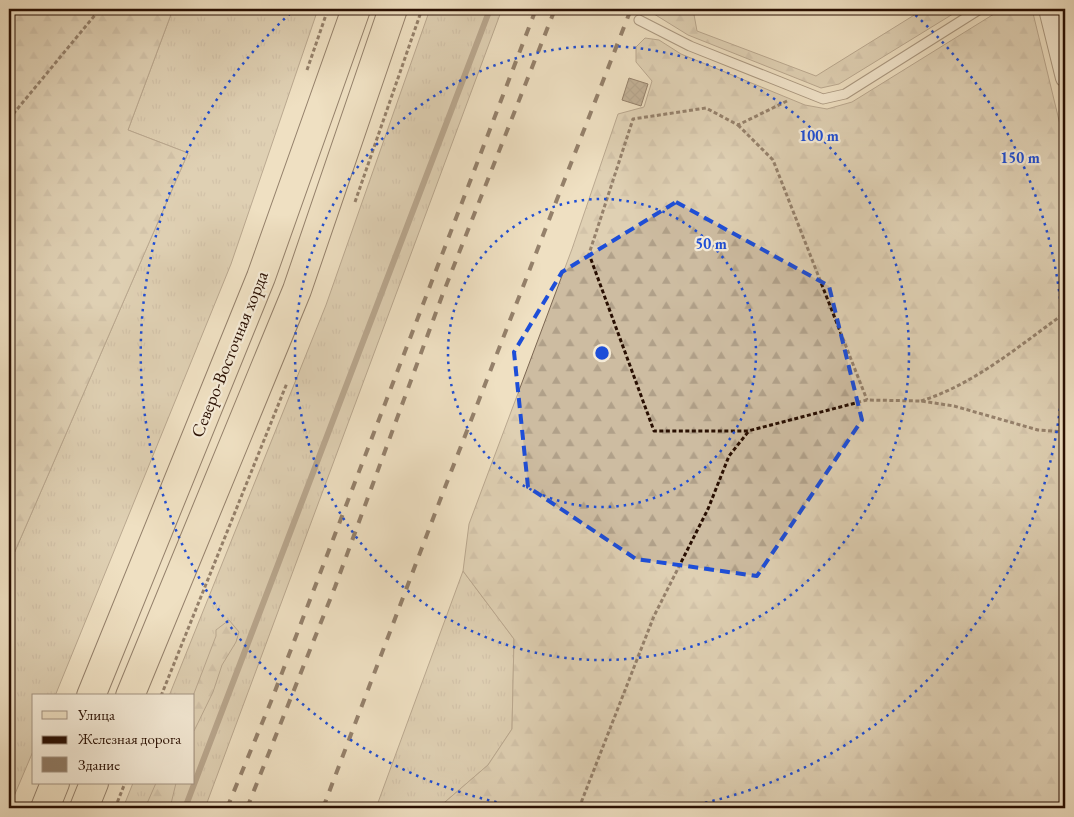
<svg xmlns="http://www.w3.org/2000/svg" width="1074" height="817" font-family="'EB Garamond',serif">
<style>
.grass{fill:url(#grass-tufts);stroke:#7b6652}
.forest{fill:url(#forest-firs);stroke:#7b6652}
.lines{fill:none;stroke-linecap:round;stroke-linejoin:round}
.stream{stroke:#78624e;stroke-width:6}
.building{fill:url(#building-cross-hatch);stroke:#290f02}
.lane-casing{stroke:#5a4332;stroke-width:11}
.street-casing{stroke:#5a4332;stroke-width:20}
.primary-casing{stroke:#290f02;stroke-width:30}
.path{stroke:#290f02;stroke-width:3;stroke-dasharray:4 2.5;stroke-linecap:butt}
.lane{stroke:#f5ebd7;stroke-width:9}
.street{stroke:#f5ebd7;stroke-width:18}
.primary{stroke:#efe0c2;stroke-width:28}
.rail{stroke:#290f02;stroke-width:4;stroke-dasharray:9 9;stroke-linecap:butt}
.marked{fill:none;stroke:#1d4ed8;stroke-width:4;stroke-dasharray:10 6;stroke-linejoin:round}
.ring{fill:none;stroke:#1d4ed8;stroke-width:2.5;stroke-dasharray:2.5 5}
.labels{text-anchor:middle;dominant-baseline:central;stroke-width:4.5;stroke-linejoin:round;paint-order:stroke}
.street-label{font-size:18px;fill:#290f02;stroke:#f5ebd7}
.centre{fill:#1d4ed8;stroke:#f5ebd7;stroke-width:2.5}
.ring-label{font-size:15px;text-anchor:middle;font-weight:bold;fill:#1d4ed8;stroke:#f5ebd7;stroke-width:4.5;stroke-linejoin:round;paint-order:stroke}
</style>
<defs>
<pattern id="grass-tufts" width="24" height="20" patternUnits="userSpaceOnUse" patternTransform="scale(1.25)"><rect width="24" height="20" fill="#cdbca1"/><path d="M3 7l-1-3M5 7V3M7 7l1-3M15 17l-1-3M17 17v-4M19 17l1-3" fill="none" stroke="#b0a089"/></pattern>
<pattern id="forest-firs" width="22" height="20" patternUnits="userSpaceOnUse" patternTransform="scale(1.25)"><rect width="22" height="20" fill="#cdbca1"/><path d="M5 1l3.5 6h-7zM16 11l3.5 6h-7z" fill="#b0a089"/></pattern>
<pattern id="building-cross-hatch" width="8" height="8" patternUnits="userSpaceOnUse" patternTransform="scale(1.25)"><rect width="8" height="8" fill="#907c66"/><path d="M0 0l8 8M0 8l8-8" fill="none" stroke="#766452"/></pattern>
</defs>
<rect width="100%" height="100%" fill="#efe0c2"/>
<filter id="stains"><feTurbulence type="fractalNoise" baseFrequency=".004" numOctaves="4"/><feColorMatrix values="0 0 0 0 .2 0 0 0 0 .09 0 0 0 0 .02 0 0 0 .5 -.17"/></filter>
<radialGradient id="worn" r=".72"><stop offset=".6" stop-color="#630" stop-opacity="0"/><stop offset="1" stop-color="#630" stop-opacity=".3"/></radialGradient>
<g class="grass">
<polygon points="173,9 318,9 231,264 55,696 34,696 34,749 9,808 9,565 188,153 128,130"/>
<polygon points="430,9 502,9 205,808 123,808 133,783 194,783 194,696 169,696 326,305"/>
<polygon points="463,571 514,639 512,729 488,765 438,808 376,808"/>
</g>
<g class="forest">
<polygon points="9,9 173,9 128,130 188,153 9,565"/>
<polygon points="646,9 693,9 697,31 816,76 924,9 961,9 839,84 821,88 688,35"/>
<polygon points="1002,9 1032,9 1065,145 1065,808 438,808 488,765 512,729 514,639 463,571 469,524 572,249 618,114 644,107 652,81 636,62 636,47 645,38 659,40 681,54 805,105 827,109 852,102"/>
<polygon points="229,620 239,632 236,642 222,665 213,692 194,731 193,696 216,636 216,630"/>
<polygon points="156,783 176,783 170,808 145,808"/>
</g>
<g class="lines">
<polyline class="stream" points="185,808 490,9"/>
</g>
<polygon class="building" points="629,78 648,84 641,106 622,100"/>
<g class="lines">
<g class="lane-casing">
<polyline id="lane" points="639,20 690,46 823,99 845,94 980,9"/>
</g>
<g class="street-casing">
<polyline id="street" points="1048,9 1065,78"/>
</g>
<g class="primary-casing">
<g id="primary">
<polyline points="91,696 261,277 356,9"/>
<polyline points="130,696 297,290 393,9"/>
<polyline points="45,808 55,783"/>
<polyline points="84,808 94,783"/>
</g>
</g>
<g class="path">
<polyline points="307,70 328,9"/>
<polyline points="787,101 738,125 706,108 633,119 589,254 654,431 748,431 867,400 921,401 954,406 1038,430 1065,432"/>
<polyline points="9,119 100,9"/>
<polyline points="738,125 773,160 867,400"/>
<polyline points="355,202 422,9"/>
<path d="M921,401C975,384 1020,345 1065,313"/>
<polyline points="161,696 287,383"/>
<polyline points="115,808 125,783"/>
<polyline points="579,808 654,616 708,509 729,456 748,432"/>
</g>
<use href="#lane" class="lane"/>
<use href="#street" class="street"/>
<use href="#primary" class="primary"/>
<g class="rail">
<polyline points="227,808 272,699 536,9"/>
<polyline points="247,808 335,587 442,296 555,9"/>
<polyline points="323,808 442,495 631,9"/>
</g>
</g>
<path d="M0 0H1074V817H0ZM676,202L829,286L862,420L757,576L636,559L528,487L514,352L562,272Z" fill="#efe0c2" fill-opacity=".55" fill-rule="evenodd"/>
<path class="marked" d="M676,202L829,286L862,420L757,576L636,559L528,487L514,352L562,272Z"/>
<g class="ring">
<circle cx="602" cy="353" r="154"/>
<circle cx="602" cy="353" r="307"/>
<path d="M526 808A461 461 0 0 1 294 10M910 10A461 461 0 0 1 678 808"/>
</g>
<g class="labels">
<g class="street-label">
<text transform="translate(229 354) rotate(-68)">Северо-Восточная хорда</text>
</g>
</g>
<circle cx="602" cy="353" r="8" class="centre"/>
<g class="ring-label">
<text x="819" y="141">100 m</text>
<text x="1020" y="163">150 m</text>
<text x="711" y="249">50 m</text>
</g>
<rect width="1074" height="817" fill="none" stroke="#efe0c2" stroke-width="30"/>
<rect x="10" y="10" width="1054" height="797" fill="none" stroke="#290f02" stroke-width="2.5"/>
<rect x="15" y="15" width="1044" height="787" fill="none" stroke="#290f02"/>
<rect x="32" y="694" width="162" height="90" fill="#f5ebd7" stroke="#a39382"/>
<rect x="42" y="711" width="25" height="8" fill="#efe0c2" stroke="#a39382"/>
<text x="78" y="720" font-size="15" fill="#290f02">Улица</text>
<rect x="42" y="736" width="25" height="8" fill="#290f02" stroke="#a39382"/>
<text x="78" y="744" font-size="15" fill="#290f02">Железная дорога</text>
<rect x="42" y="757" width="25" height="15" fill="#907c66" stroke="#a39382"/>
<text x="78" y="770" font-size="15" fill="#290f02">Здание</text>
<rect width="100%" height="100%" filter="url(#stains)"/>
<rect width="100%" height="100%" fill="url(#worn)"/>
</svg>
